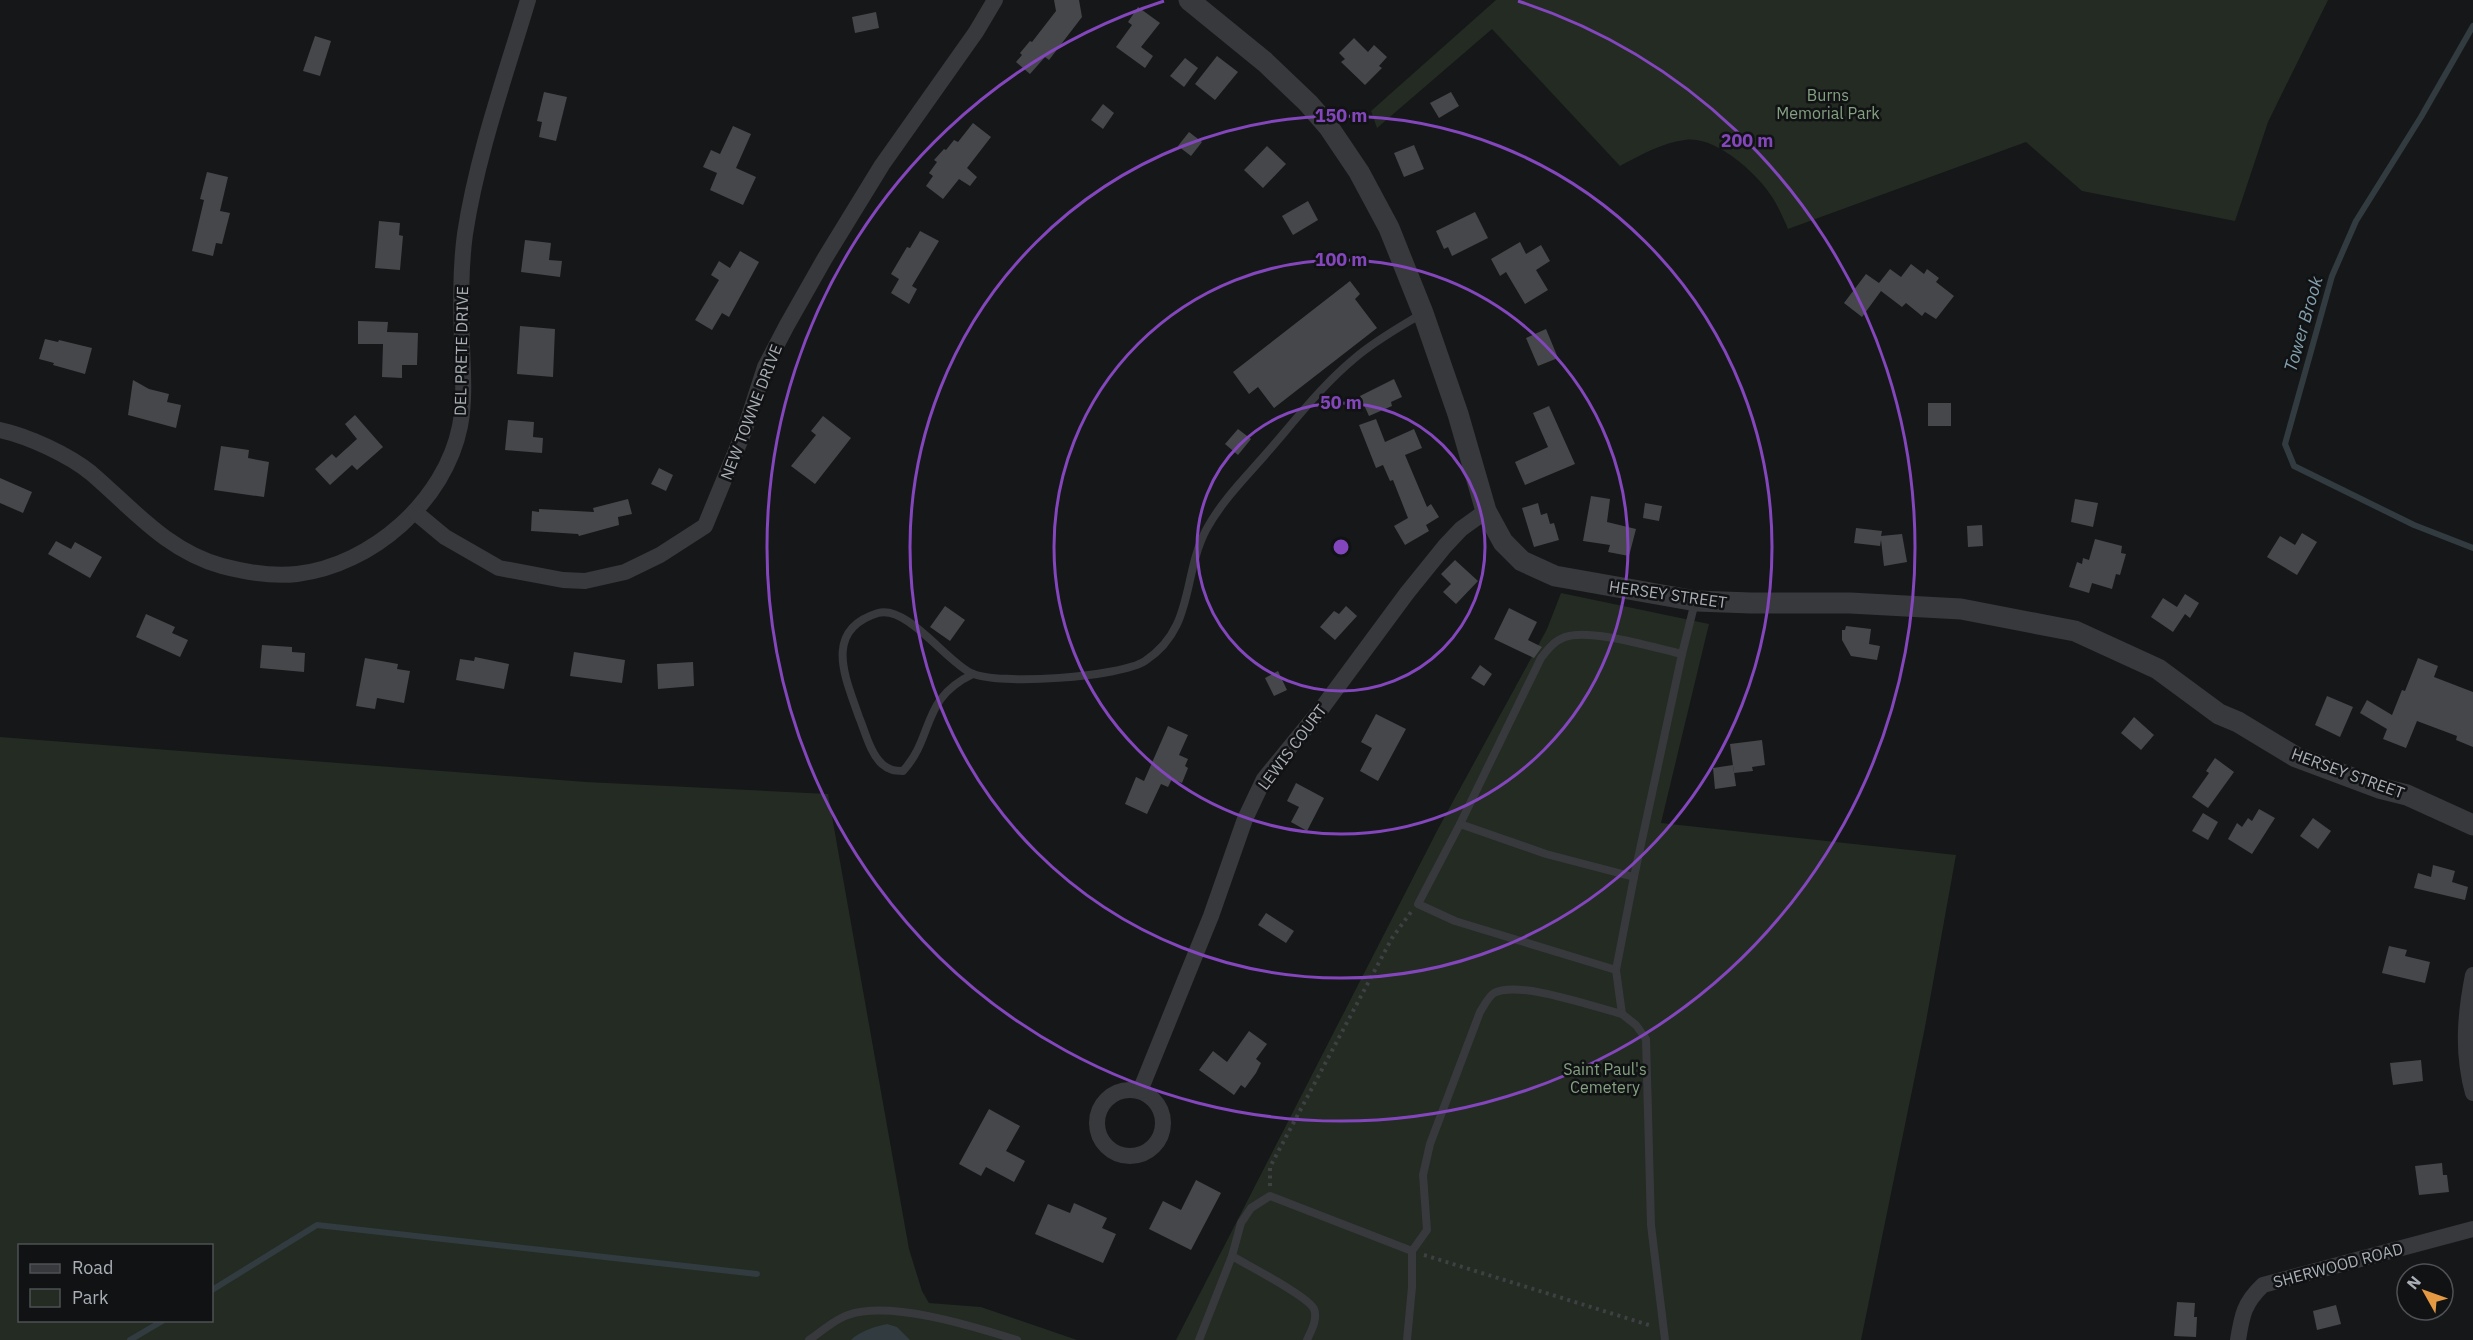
<svg xmlns="http://www.w3.org/2000/svg" width="2473" height="1340" font-family="'IBM Plex Sans',sans-serif">
<style>
.green{fill:#232b23;fill-rule:evenodd}
.water{fill:#313b40}
.lines{fill:none;stroke-linecap:round;stroke-linejoin:round}
.stream{stroke:#313b40;stroke-width:6}
.building{fill:#46474b}
.path{stroke:#3e4044;stroke-width:4;stroke-dasharray:3 4.5;stroke-linecap:butt}
.service{stroke:#38393d;stroke-width:8}
.minor{stroke:#38393d;stroke-width:16}
.tertiary{stroke:#38393d;stroke-width:21}
.ring{fill:none;stroke:#8446bd;stroke-width:3}
.labels{text-anchor:middle;dominant-baseline:central;stroke-width:5;stroke-linejoin:round;paint-order:stroke}
.park-label{font-size:16px;fill:#84a182;stroke:#111213}
.street-label{font-size:16px;fill:#aaafb7;stroke:#111213}
.water-label{font-size:18px;font-style:italic;fill:#83a0af;stroke:#111213}
.centre{fill:#8446bd;stroke:#111213;stroke-width:3}
.ring-label{font-size:18px;text-anchor:middle;font-weight:bold;fill:#8446bd;stroke:#111213;stroke-width:5;stroke-linejoin:round;paint-order:stroke}
</style>
<rect width="100%" height="100%" fill="#161718"/>
<g class="green">
<path d="M1496,0H2328L2268,122L2235,221L2082,191L2026,142L1788,229C1784,219 1779,209 1774,200C1759,175 1716,135 1685,140C1661,143 1641,155 1620,166L1492,29L1377,128L1371,111Z"/>
<polygon points="1561,593 1709,624 1661,823 1956,855 1925,1027 1861,1340 1176,1340 1438,829 1547,629"/>
<path d="M0,737L586,782L828,794L909,1249L922,1291L929,1303L981,1307L1077,1340H0ZM20,1246H212V1320H20Z"/>
</g>
<path class="water" d="M887,1324L897,1327L910,1340H851C858,1332 876,1326 887,1324Z"/>
<g class="lines">
<g class="stream">
<polyline points="2473,26 2421,117 2356,221 2332,276 2285,444 2294,466 2414,525 2473,548"/>
<polyline points="212,1290 317,1225 757,1274"/>
<polyline points="130,1340 164,1320"/>
</g>
</g>
<g class="building">
<polygon points="1054,0 1079,0 1082,17 1049,60 1045,57 1030,74 1016,62 1022,55 1020,53 1030,41 1032,42 1056,11"/>
<polygon points="1138,7 1160,23 1141,47 1153,56 1145,68 1116,47 1132,25 1128,22"/>
<polygon points="876,12 879,28 855,33 852,17"/>
<polygon points="315,36 331,41 320,76 303,71"/>
<polygon points="1354,38 1368,52 1374,45 1387,57 1379,66 1382,68 1365,85 1341,62 1345,59 1339,53"/>
<polygon points="1217,56 1238,72 1215,100 1195,84"/>
<polygon points="1185,58 1198,68 1184,87 1170,76"/>
<polygon points="544,92 567,97 556,141 539,137 542,122 537,121"/>
<polygon points="1451,92 1459,106 1439,118 1430,103"/>
<polygon points="1103,104 1114,113 1103,129 1091,120"/>
<polygon points="973,123 991,137 967,168 977,177 970,186 959,179 943,199 926,186 933,176 929,173 937,162 934,160 944,149 946,150 954,140 958,142"/>
<polygon points="733,126 751,134 736,168 756,177 743,205 710,190 717,173 703,167 711,150 720,154"/>
<polygon points="1189,132 1202,142 1191,156 1178,146"/>
<polygon points="1414,145 1424,169 1404,177 1394,153"/>
<polygon points="1267,146 1286,164 1263,188 1244,170"/>
<polygon points="207,172 228,177 220,211 230,213 222,244 216,243 213,256 192,251 204,200 200,199"/>
<polygon points="1308,201 1318,220 1293,235 1282,216"/>
<polygon points="1475,212 1488,238 1452,256 1448,247 1444,249 1436,231"/>
<polygon points="379,221 400,223 399,235 403,236 400,270 375,268"/>
<polygon points="920,231 939,241 912,286 917,289 909,304 891,293 899,279 891,274 907,247 910,248"/>
<polygon points="525,240 551,243 549,260 562,261 560,277 521,272"/>
<polygon points="1520,242 1526,254 1541,245 1550,261 1536,270 1548,290 1525,304 1506,272 1500,276 1491,259"/>
<polygon points="740,251 759,262 729,317 722,313 712,330 695,320 719,280 711,275 719,261 730,268"/>
<polygon points="1911,264 1924,274 1927,269 1939,278 1936,282 1954,296 1936,319 1925,312 1922,316 1906,303 1902,307 1881,291 1862,317 1844,303 1866,274 1879,283 1890,269 1901,277"/>
<polygon points="1350,281 1360,294 1355,299 1377,328 1274,408 1258,387 1249,394 1233,372"/>
<polygon points="358,321 388,322 387,332 418,333 417,365 402,365 402,378 382,377 383,344 358,344"/>
<polygon points="520,326 555,329 553,377 517,374"/>
<polygon points="1546,329 1558,358 1538,366 1526,338"/>
<polygon points="45,339 58,342 59,340 92,348 85,374 53,365 54,363 39,359"/>
<polygon points="1394,379 1402,397 1391,402 1392,406 1369,416 1360,396"/>
<polygon points="133,380 149,389 169,394 167,402 181,405 176,428 128,415"/>
<rect x="1928" y="403" width="23" height="23"/>
<polygon points="1549,406 1575,464 1525,485 1515,462 1548,447 1533,413"/>
<polygon points="355,415 383,447 357,470 352,465 330,485 315,469 332,454 336,458 357,439 345,424"/>
<polygon points="823,416 851,438 815,484 791,466 816,435 811,431"/>
<polygon points="1376,419 1385,442 1414,429 1422,448 1405,455 1427,507 1431,504 1439,517 1426,525 1429,531 1405,545 1394,526 1408,518 1393,480 1390,481 1383,465 1376,468 1359,425"/>
<polygon points="508,420 534,422 533,437 543,438 542,453 505,450"/>
<polygon points="1238,429 1251,439 1238,455 1225,444"/>
<polygon points="221,446 249,450 248,458 269,462 264,497 214,490"/>
<polygon points="659,468 673,475 666,491 651,484"/>
<polygon points="0,478 32,492 23,513 0,503"/>
<polygon points="1591,496 1610,499 1607,522 1636,529 1629,556 1608,552 1610,545 1583,541"/>
<polygon points="628,499 632,514 618,517 619,525 579,536 578,534 531,531 532,511 539,512 539,509 594,512 593,508"/>
<polygon points="2075,499 2098,503 2093,527 2071,522"/>
<polygon points="1538,503 1541,515 1547,513 1550,524 1554,523 1559,540 1534,547 1522,508"/>
<polygon points="1645,503 1662,506 1659,521 1643,518"/>
<polygon points="1982,525 1983,546 1968,547 1967,526"/>
<polygon points="1856,528 1882,531 1881,536 1902,534 1907,562 1884,566 1881,540 1880,546 1854,543"/>
<polygon points="2302,533 2317,542 2297,575 2267,557 2280,536 2295,545"/>
<polygon points="2095,539 2122,546 2121,553 2126,554 2120,575 2116,574 2112,589 2092,583 2089,593 2069,587 2077,562 2082,564 2083,558 2089,560"/>
<polygon points="56,541 71,549 75,542 102,557 90,578 48,554"/>
<polygon points="1455,560 1478,581 1456,604 1443,592 1451,584 1441,574"/>
<polygon points="2185,594 2199,603 2190,618 2185,614 2173,632 2151,617 2163,598 2177,607"/>
<polygon points="945,606 965,620 950,641 930,627"/>
<polygon points="1346,606 1357,616 1335,640 1320,627 1334,611 1339,614"/>
<polygon points="1509,608 1537,622 1528,640 1542,647 1534,658 1494,639"/>
<polygon points="146,614 175,627 172,633 188,640 180,657 136,637"/>
<polygon points="1846,626 1871,629 1869,644 1880,646 1877,660 1851,656 1842,640 1842,630 1845,630"/>
<polygon points="262,645 292,647 292,652 305,653 304,672 260,668"/>
<polygon points="574,652 625,660 622,683 570,676"/>
<polygon points="475,657 509,664 504,689 456,680 460,659 474,661"/>
<polygon points="365,658 398,664 397,669 410,671 404,703 377,698 375,709 356,706"/>
<polygon points="2418,658 2438,666 2434,677 2473,692 2473,747 2456,740 2457,736 2417,721 2406,748 2383,739 2387,729 2360,713 2367,700 2392,715 2402,690 2405,691"/>
<polygon points="693,662 694,686 658,689 657,664"/>
<polygon points="1480,665 1492,674 1484,686 1471,678"/>
<polygon points="1278,671 1287,690 1274,696 1265,678"/>
<polygon points="2327,696 2353,707 2340,737 2315,725"/>
<polygon points="1376,714 1406,729 1378,781 1360,771 1372,748 1361,742"/>
<polygon points="2134,717 2154,735 2141,750 2121,733"/>
<polygon points="1168,726 1188,735 1179,755 1188,759 1185,766 1188,768 1182,783 1172,779 1168,787 1161,784 1147,814 1125,804 1136,777 1144,781"/>
<polygon points="1762,740 1765,765 1752,767 1753,771 1734,773 1730,744"/>
<polygon points="2215,758 2234,772 2208,808 2192,797 2209,773 2206,771"/>
<polygon points="1733,765 1736,786 1715,789 1713,768"/>
<polygon points="1296,783 1324,798 1307,831 1291,822 1299,807 1287,801"/>
<polygon points="2259,809 2275,818 2252,854 2228,839 2237,823 2242,827 2248,818 2252,821"/>
<polygon points="2203,813 2218,822 2208,840 2192,831"/>
<polygon points="2313,818 2331,831 2318,849 2300,836"/>
<polygon points="2433,865 2455,871 2452,882 2468,887 2465,900 2414,888 2418,873 2431,877"/>
<polygon points="1266,913 1294,931 1286,943 1258,925"/>
<polygon points="2389,946 2407,950 2405,956 2430,962 2425,983 2382,973"/>
<polygon points="1249,1031 1267,1044 1256,1059 1261,1063 1256,1073 1245,1088 1241,1085 1234,1095 1199,1070 1213,1051 1227,1062"/>
<polygon points="2421,1060 2423,1081 2393,1085 2390,1063"/>
<polygon points="989,1109 1020,1126 1006,1151 1025,1161 1014,1182 986,1167 981,1176 959,1164"/>
<polygon points="2442,1163 2443,1175 2447,1175 2449,1192 2419,1195 2415,1166"/>
<polygon points="1196,1180 1221,1193 1191,1250 1149,1229 1163,1201 1181,1210"/>
<polygon points="1074,1203 1107,1218 1102,1228 1116,1234 1103,1263 1035,1234 1048,1204 1070,1213"/>
<polygon points="2177,1302 2195,1303 2194,1317 2197,1317 2196,1337 2174,1336"/>
<polygon points="2336,1305 2341,1324 2317,1330 2313,1311"/>
</g>
<g class="lines">
<g class="path">
<polyline points="1270,1186 1270,1167 1392,938 1411,912"/>
<polyline points="1424,1255 1652,1326"/>
</g>
<g class="service">
<polyline points="1682,654 1695,602"/>
<path d="M973,674C920,699 935,736 903,771C894,771 889,770 882,764C870,753 865,731 859,717C846,679 822,630 878,613C907,605 946,661 971,673C998,686 1121,677 1145,661C1195,628 1182,576 1206,530C1221,502 1244,479 1265,455C1294,422 1321,386 1355,358C1376,340 1400,327 1423,313"/>
<path d="M1460,824L1541,658C1548,649 1554,641 1565,637C1590,628 1655,648 1682,654L1634,877"/>
<polyline points="1616,970 1634,877 1546,854 1460,824 1418,904 1455,921 1616,970 1622,1014 1636,1025 1646,1039 1651,1225 1665,1340"/>
<path d="M1232,1256C1247,1265 1308,1296 1314,1309C1318,1319 1311,1331 1307,1340"/>
<path d="M809,1340C821,1332 835,1319 848,1315C891,1300 975,1327 1017,1340"/>
<path d="M1199,1340L1232,1256L1241,1223L1251,1208L1270,1196L1412,1251L1427,1230L1423,1175L1430,1144L1480,1012C1484,1006 1488,997 1494,993C1519,980 1594,1007 1622,1014"/>
<polyline points="1407,1340 1412,1287 1412,1251"/>
</g>
<g class="minor">
<path d="M0,430C28,436 69,455 91,473C133,509 167,551 222,566C245,572 272,577 297,574C372,565 445,501 460,426C465,400 463,373 462,346C461,309 460,271 465,234C477,155 505,77 528,0"/>
<polyline points="415,512 445,537 499,568 563,580 585,581 625,572 660,555 705,526 745,429 765,367 787,325 825,258 882,165 976,32 995,0"/>
<path d="M2473,975C2465,1015 2462,1053 2473,1093"/>
<circle cx="1130" cy="1123" r="33"/>
<polyline points="1140,1091 1211,916 1245,819 1264,779 1322,708 1407,593 1445,546 1461,529 1486,511"/>
<path d="M2238,1340C2242,1315 2244,1303 2263,1285L2473,1229"/>
</g>
<polyline class="tertiary" points="1189,0 1265,62 1308,103 1328,126 1359,172 1389,228 1423,313 1458,414 1486,511 1503,542 1522,561 1555,576 1696,601 1751,603 1850,603 1961,609 2075,631 2158,669 2219,714 2238,722 2296,757 2379,788 2407,795 2473,825"/>
</g>
<g class="ring">
<circle cx="1341" cy="547" r="144"/>
<circle cx="1341" cy="547" r="287"/>
<circle cx="1341" cy="547" r="431"/>
<path d="M1518 1A574 574 0 1 1 1164 1"/>
</g>
<g class="labels">
<g class="park-label">
<text x="1828" y="95">Burns<tspan x="1828" dy="18">Memorial Park</tspan></text>
<text x="1605" y="1069">Saint Paul's<tspan x="1605" dy="18">Cemetery</tspan></text>
</g>
<g class="street-label">
<text transform="translate(461 351) rotate(-89)">DEL PRETE DRIVE</text>
<text transform="translate(751 412) rotate(-69)">NEW TOWNE DRIVE</text>
<text transform="translate(1668 594) rotate(8)">HERSEY STREET</text>
<text transform="translate(1292 747) rotate(-53)">LEWIS COURT</text>
<text transform="translate(2348 773) rotate(20)">HERSEY STREET</text>
<text transform="translate(2338 1265) rotate(-15)">SHERWOOD ROAD</text>
</g>
<g class="water-label">
<text transform="translate(2303 324) rotate(-74)">Tower Brook</text>
</g>
</g>
<circle cx="1341" cy="547" r="9" class="centre"/>
<g class="ring-label">
<text x="1341" y="122">150 m</text>
<text x="1747" y="147">200 m</text>
<text x="1341" y="266">100 m</text>
<text x="1341" y="409">50 m</text>
</g>
<rect x="18" y="1244" width="195" height="78" fill="#111213" stroke="#4e5155" stroke-width="1.5"/>
<rect x="30" y="1264" width="30" height="9" fill="#38393d" stroke="#4e5155" stroke-width="1.5"/>
<text x="72" y="1274" font-size="18" fill="#aaafb7">Road</text>
<rect x="30" y="1289" width="30" height="18" fill="#232b23" stroke="#4e5155" stroke-width="1.5"/>
<text x="72" y="1304" font-size="18" fill="#aaafb7">Park</text>
<g transform="translate(2425 1292) rotate(310)"><circle r="28" fill="#111213" stroke="#4e5155" stroke-width="1.5"/>
<path d="M0-4.5L10 22L0 15L-10 22Z" fill="#e49943"/>
<text y="-9" font-size="16" font-weight="bold" text-anchor="middle" fill="#aaafb7">N</text>
</g>
</svg>
